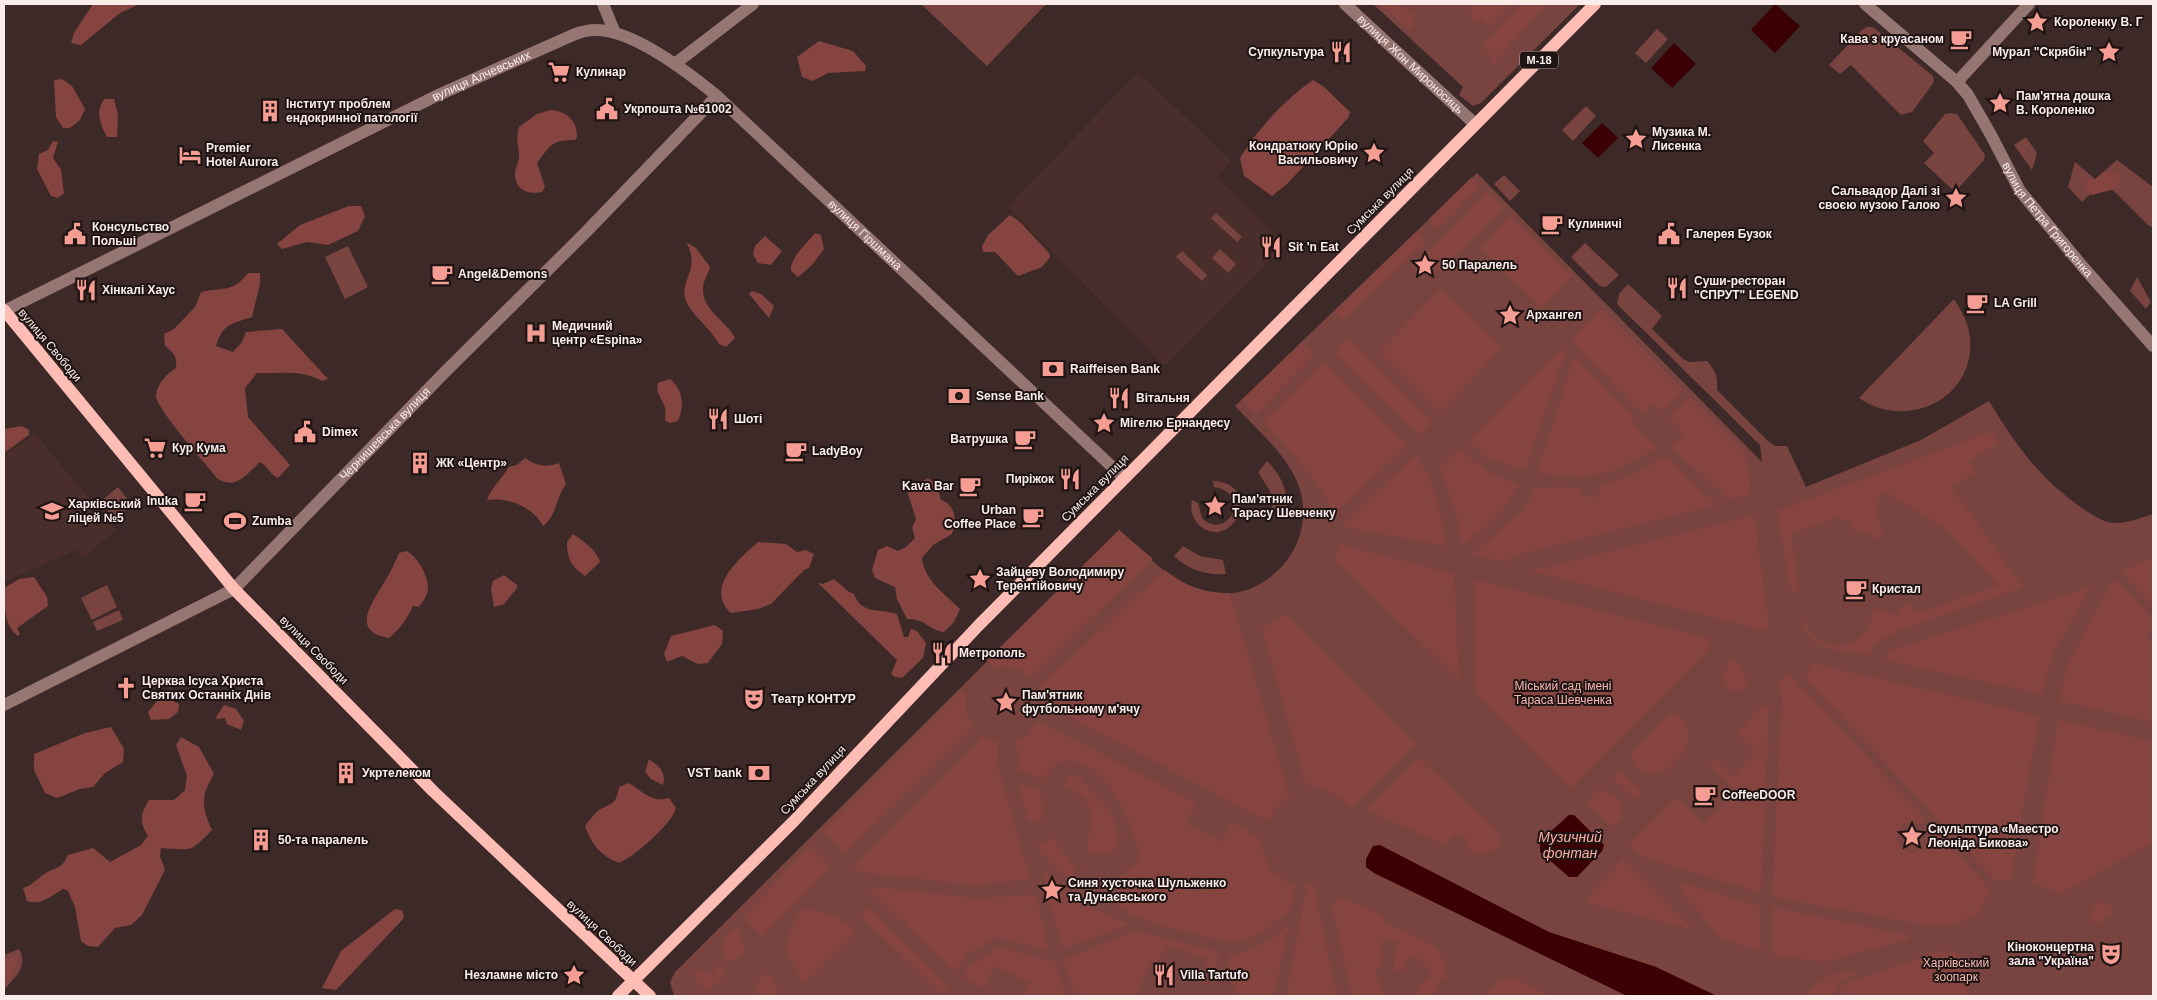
<svg xmlns="http://www.w3.org/2000/svg" width="2157" height="1000" font-family="Helvetica,sans-serif">
<style>
.built{fill:#4a2e2b}
.green{fill:#79443f}
.forest{fill:#85443f}
.water{fill:#3b0003}
.lines{fill:none;stroke-linecap:round;stroke-linejoin:round}
.minor{stroke:#957672;stroke-width:12}
.major{stroke:#fdbcb4;stroke-width:12}
.labels{text-anchor:middle;dominant-baseline:central;stroke-width:4;stroke-linejoin:round;paint-order:stroke}
.shield{fill:#1e1413;stroke:#b8abaa;stroke-width:1}
.shield-label{font-size:11px;font-weight:bold;fill:#faecea}
.poi-label{font-size:12px;font-weight:bold;fill:#faecea;stroke:#1e1413;text-anchor:start}
.street-label{font-size:12px;fill:#faecea;stroke:#1e1413}
.park-label{font-size:12px;fill:#f5b8b1;stroke:#1e1413}
.water-label{font-size:14px;font-style:italic;fill:#fdada4;stroke:#1e1413}
</style>
<rect width="100%" height="100%" fill="#3d2927"/>
<g class="built">
<polygon points="1138,72 1232,161 1217,177 1286,244 1164,366 1008,206"/>
<polygon points="35,434 116,530 83,557 76,550 4,582 4,455"/>
</g>
<g class="green">
<polygon points="921,4 1046,4 987,66"/>
<polygon points="1373,4 1580,4 1481,103 1473,106 1459,95 1463,87"/>
<polygon points="1867,27 1873,27 1933,76 1934,82 1912,112 1901,115 1851,65 1840,74 1829,65 1862,30"/>
<polygon points="1657,29 1668,39 1646,63 1635,53"/>
<polygon points="1586,106 1596,116 1573,141 1562,130"/>
<polygon points="1951,113 1957,114 1985,155 1984,160 1955,192 1924,163 1934,153 1923,141 1945,114"/>
<polygon points="2026,137 2037,153 2032,170 2014,145"/>
<polygon points="2117,160 2153,187 2153,228 2148,225 2104,181 2082,202 2068,187 2075,162 2095,179"/>
<path d="M1477,173L1762,462L1760,445L1617,304L1619,294L1628,284L1662,316L1652,329L1683,359L1689,362L1707,361C1716,371 1718,377 1717,390L1767,440L1775,446H1787L1806,487L1921,440L1989,401C2014,442 2036,474 2075,503C2085,510 2097,519 2108,522C2121,526 2141,518 2153,514V996H674L670,982L675,972L1119,530C1144,551 1169,582 1201,591C1260,608 1318,549 1300,490C1290,457 1258,431 1235,406Z"/>
<polygon points="1504,175 1520,191 1510,201 1494,184"/>
<polygon points="1216,213 1242,237 1237,242 1211,218"/>
<polygon points="1585,243 1619,275 1606,287 1600,286 1571,257"/>
<polygon points="348,246 368,287 345,299 325,257"/>
<polygon points="1220,249 1236,264 1228,273 1212,258"/>
<polygon points="1182,251 1207,275 1202,281 1176,257"/>
<polygon points="2137,277 2151,302 2146,309 2130,291"/>
<path d="M1954,299C1960,308 1965,317 1968,327C1984,392 1912,434 1859,398Z"/>
<path d="M1267,461C1281,474 1289,493 1287,512L1273,511L1270,491L1258,472Z"/>
<path d="M1213,481C1266,484 1232,554 1199,525C1192,518 1190,509 1192,500L1198,503L1202,518C1227,542 1254,493 1214,487Z"/>
<polygon points="118,487 132,505 115,519 100,502"/>
<path d="M1183,546L1200,556L1223,560L1226,574C1206,576 1187,569 1174,556Z"/>
<polygon points="107,585 117,607 92,620 81,598"/>
<polygon points="119,610 123,620 97,631 93,622"/>
<path d="M19,949C29,967 15,977 4,990V955Z"/>
</g>
<g class="forest">
<polygon points="93,4 140,4 120,13 81,45 71,43 74,33"/>
<polygon points="1380,4 1400,4 1415,17 1413,25 1409,29"/>
<polygon points="1471,4 1511,4 1489,27 1482,19 1472,22"/>
<polygon points="1522,4 1541,4 1543,8 1494,63 1491,62 1491,55 1483,49 1485,43"/>
<polygon points="819,41 853,51 866,66 865,71 828,73 813,81 802,77 797,57"/>
<polygon points="62,79 72,86 85,109 80,120 70,128 63,128 56,117 54,80"/>
<path d="M1313,80L1324,87L1350,112L1348,118L1288,183L1272,196L1244,176L1240,158C1258,129 1285,99 1313,80Z"/>
<path d="M104,99H114L118,114L117,137H107C100,123 95,113 104,99Z"/>
<path d="M551,110C566,111 578,121 577,137L575,140C551,140 551,145 537,163L545,187L542,192C528,195 515,190 515,174C515,167 520,161 519,154C518,144 516,138 519,127L537,114Z"/>
<polygon points="53,141 58,142 53,158 61,170 64,193 58,198 51,196 37,169 39,154 48,150"/>
<polygon points="2106,171 2118,174 2120,178 2115,189 2092,195 2087,192 2085,184 2088,179 2094,180"/>
<polygon points="1472,177 1480,186 1438,229 1429,219"/>
<polygon points="1487,192 1503,208 1440,272 1424,257"/>
<polygon points="349,206 361,206 365,216 358,231 328,245 307,242 282,249 277,244 300,225"/>
<polygon points="1010,215 1020,222 1049,253 1050,257 1042,267 1018,276 995,252 983,252 982,246 988,235"/>
<polygon points="1510,216 1572,276 1542,308 1481,249"/>
<polygon points="1417,231 1426,241 1343,320 1335,311"/>
<path d="M815,233L821,235L824,249L812,265L798,277L791,271C789,259 807,243 815,233Z"/>
<polygon points="765,236 782,251 771,265 758,263 753,254 755,246"/>
<path d="M686,242L696,248L710,267C708,275 703,280 703,289C702,310 727,321 735,338L726,347L719,344C711,329 691,314 686,301C678,281 702,269 686,242Z"/>
<path d="M248,273H260V284L252,317C232,324 223,323 216,346L233,352L242,342L246,332L282,329L328,379L322,381C300,369 280,374 257,373L245,388L248,417L290,465L278,478C270,475 268,466 260,462C247,474 237,490 218,479C208,466 155,408 156,395C158,382 167,374 176,368C177,356 174,353 165,346L164,334L174,329L195,307L201,292C222,287 233,293 248,273Z"/>
<polygon points="1441,289 1502,348 1440,412 1379,352"/>
<polygon points="752,291 761,294 774,306 769,318 749,294"/>
<polygon points="1601,309 1683,390 1662,411 1654,404 1642,414 1572,340"/>
<polygon points="1347,338 1432,422 1419,435 1334,352"/>
<polygon points="1302,342 1314,355 1256,414 1242,400"/>
<polygon points="1563,348 1565,354 1525,470 1488,459 1469,441"/>
<polygon points="1574,357 1634,418 1631,422 1656,448 1612,472 1581,477 1537,473"/>
<path d="M1324,362L1407,445L1335,514C1316,479 1291,450 1264,422Z"/>
<path d="M670,379C683,390 685,405 678,421L671,423L665,421C665,417 666,412 665,408C662,397 655,394 658,383Z"/>
<polygon points="1690,397 1745,453 1751,495 1729,499 1671,447 1684,434 1669,417"/>
<polygon points="22,426 29,430 29,435 4,453 4,429"/>
<path d="M1991,432L1998,443L1969,461L1974,473L1951,487L2023,587L1900,630L1874,644L1870,655C1840,648 1809,655 1800,616L1802,615C1813,659 1870,655 1874,609L1898,615L1907,600L1915,614L1999,585L1945,528L1886,492L1880,497L1875,512C1882,522 1883,529 1880,541L1863,530L1859,535L1849,523L1838,517L1791,534L1798,590H1791L1777,511Z"/>
<path d="M1459,449L1486,471L1518,485C1507,510 1483,528 1462,546L1457,515L1440,468Z"/>
<path d="M1416,455C1435,482 1441,514 1446,546L1344,527L1343,524Z"/>
<polygon points="1666,456 1716,505 1512,556 1509,562 1472,555 1523,511 1536,487 1581,488 1581,496 1598,497 1600,486 1634,474"/>
<path d="M525,458C537,466 545,468 559,463L566,484C556,497 557,515 543,526C533,507 509,497 487,500C491,488 502,479 509,467L517,465Z"/>
<path d="M928,478L937,485L941,500C956,505 957,521 952,534L933,545L922,558C924,580 945,594 960,609L954,622L944,632C929,630 926,619 907,619L897,599L895,587L875,578L872,570L878,550L887,546L898,551L906,547L915,538L912,528L916,519L907,491Z"/>
<polygon points="1754,515 1769,626 1763,630 1531,571"/>
<path d="M1119,530L1153,559L1030,677C1020,669 1008,664 994,668L987,660Z"/>
<path d="M573,534C583,541 596,549 600,562L585,576C572,568 566,557 567,542Z"/>
<path d="M758,542L786,544L797,552L806,550L814,554L809,568L804,570L771,604L758,609L731,613C704,588 739,559 758,542Z"/>
<polygon points="1339,544 1454,574 1459,679 1335,560"/>
<path d="M406,551C417,555 429,577 428,589C428,595 422,602 419,607L413,606C407,619 400,629 389,638C349,631 373,602 385,581C391,572 395,562 399,553Z"/>
<polygon points="2153,557 2153,606 2122,572"/>
<path d="M1165,570C1185,586 1204,593 1230,593L1289,796L1279,804L1267,821L1042,702L1038,688Z"/>
<polygon points="504,575 517,585 517,588 504,604 494,607 491,589 493,581"/>
<path d="M34,577L47,597L48,606L17,628L20,634L18,636C4,626 4,604 4,588L19,579Z"/>
<path d="M834,579L849,592L854,594C862,615 879,608 897,614L904,637H908L911,629L917,631L926,643L923,658L902,678L895,677L891,674L897,660L818,583L823,584Z"/>
<polygon points="1475,580 1708,638 1709,649 1570,788 1476,693"/>
<polygon points="2115,580 2153,619 2153,632 2146,635 2153,643 2153,722 2060,701 2066,668 2108,589"/>
<polygon points="2091,587 2052,655 2042,694 1885,660 1888,651"/>
<path d="M1285,614L1415,744L1351,808C1337,794 1326,788 1306,785L1262,629Z"/>
<polygon points="715,625 723,631 722,644 708,663 698,664 682,656 667,662 664,654 671,636"/>
<polygon points="1734,660 1740,665 1747,679 1746,686 1737,693 1729,689 1721,678 1727,669 1729,662"/>
<polygon points="1811,663 2039,716 2011,879 1996,882 1806,678"/>
<polygon points="1788,673 1926,819 1921,824 1913,821 1901,825 1896,839 1902,849 1914,852 1922,848 1928,837 1925,828 1930,824 1990,889 1979,914 1949,926 1932,926 1772,897 1782,696 1777,687"/>
<polygon points="961,690 966,696 966,714 973,727 845,853 823,831"/>
<polygon points="162,695 179,704 178,712 169,719 151,720 148,712"/>
<polygon points="224,705 236,709 244,721 241,730 227,724 225,718 215,719"/>
<polygon points="1760,707 1769,707 1761,893 1640,856 1629,845 1676,798 1704,824 1736,790 1709,764 1714,759 1733,777 1756,752 1738,734"/>
<path d="M1669,714C1675,714 1679,716 1683,720C1708,744 1647,804 1631,755Z"/>
<polygon points="2058,720 2153,741 2153,842 2060,894 2033,882"/>
<path d="M1038,721L1196,803L1186,823L1221,842L1232,822L1260,839C1265,864 1271,874 1295,886L1291,909C1278,920 1257,940 1240,941C1223,943 1153,924 1136,917C1123,911 1112,901 1102,892L1101,882L1118,880L1140,858C1133,825 1111,766 1072,761C1068,760 1062,762 1057,763L1042,780L1019,770L1016,741L1027,736Z"/>
<polygon points="111,727 124,749 123,762 105,773 93,787 80,789 57,798 45,793 34,770 34,754 85,733"/>
<path d="M181,737L199,747L214,774C201,795 201,807 212,830C190,853 192,850 161,848L160,856L165,870L142,915L131,925L115,928L98,947L88,946L81,941L75,907L68,891L63,889C51,896 41,906 27,901L23,888C32,885 36,880 43,875C55,866 61,871 68,855L93,848L110,862L141,845L148,836C139,821 140,815 149,800H174L185,790L187,776L176,745Z"/>
<polygon points="983,737 997,742 999,770 1030,879 973,885 858,872 855,865"/>
<path d="M1419,758L1498,832L1501,845C1488,853 1481,858 1467,849V840L1461,834H1453L1445,845L1367,810Z"/>
<path d="M649,759C658,765 667,773 663,785L651,779L645,772Z"/>
<polygon points="1621,771 1641,792 1635,799 1613,779"/>
<path d="M1070,775L1079,777L1113,814L1118,842L1113,851L1097,855L1087,850C1091,818 1100,799 1063,786Z"/>
<path d="M629,783C644,792 651,803 669,798L676,808C672,824 634,857 619,863C600,855 592,845 585,826C589,821 594,814 599,810C613,802 616,805 619,787Z"/>
<polygon points="1019,785 1041,789 1042,821 1028,821"/>
<path d="M1599,789C1616,793 1622,801 1622,818L1613,827L1586,803Z"/>
<polygon points="1052,837 1075,868 1075,883 1053,865 1036,846"/>
<polygon points="810,846 830,866 762,937 743,917"/>
<polygon points="1623,859 1693,930 1592,904 1586,899"/>
<polygon points="1042,871 1085,904 1128,925 1062,949"/>
<polygon points="1682,883 1760,906 1761,951 1721,939 1681,891"/>
<polygon points="1307,884 1313,884 1337,996 1286,996"/>
<polygon points="865,886 974,898 1036,895 1049,951 997,937 967,955 955,971"/>
<path d="M1341,897L1382,915L1385,924C1397,927 1429,942 1437,950C1444,957 1445,967 1447,976L1440,981L1434,996H1418L1420,985L1431,976L1427,966L1415,956L1408,961L1401,973L1394,969V959L1399,942L1382,939L1383,960L1375,973L1386,996H1352L1332,905Z"/>
<polygon points="2101,901 2108,904 2114,912 2097,924 2090,921 2093,908"/>
<polygon points="1772,907 1909,935 1908,940 1824,962 1773,956"/>
<path d="M807,908L836,916L857,931L804,983L786,952C790,934 791,918 807,908Z"/>
<polygon points="868,908 948,986 942,994 861,916"/>
<polygon points="395,909 402,910 404,918 336,990 322,988 341,951"/>
<path d="M1289,924L1274,996H1237L1228,972L1229,956C1253,950 1271,942 1289,924Z"/>
<path d="M735,928L739,930L742,943L745,946L743,954L734,961L726,959C720,945 723,937 735,928Z"/>
<polygon points="1136,931 1219,952 1214,971 1207,967 1204,957 1167,947 1156,963 1152,961 1135,996 1076,996 1063,960"/>
<polygon points="999,947 1055,962 1066,996 1024,996 1030,983 995,966 983,988 963,977 970,966"/>
<polygon points="1942,950 1955,952 1973,965 1968,996 1844,996 1838,990 1845,984"/>
<polygon points="18,954 15,971 4,985 4,960"/>
<polygon points="719,964 723,966 723,977 707,991 693,976 694,972 701,970 710,974 715,971"/>
<polygon points="1851,972 1858,974 1840,980 1832,996 1803,996 1829,975"/>
<polygon points="770,974 777,989 778,996 756,996 756,987 762,975"/>
<polygon points="1510,977 1516,979 1550,996 1484,996 1501,979"/>
</g>
<g class="water">
<polygon points="1775,4 1800,26 1775,53 1751,30"/>
<polygon points="1674,43 1696,64 1672,88 1651,68"/>
<polygon points="1602,123 1618,138 1598,158 1582,143"/>
<polygon points="1569,815 1574,815 1604,845 1602,851 1577,877 1569,877 1540,852 1540,841"/>
<polygon points="1380,845 1549,932 1656,967 1717,996 1627,996 1374,873 1366,867 1366,859 1373,846"/>
</g>
<g class="lines">
<g class="minor">
<polyline points="603,4 615,33"/>
<path id="s1" d="M1345,4L1475,124"/>
<path id="s2" d="M1865,4L1957,82L1968,95L1991,135L2020,191L2083,267L2153,346"/>
<polyline points="676,63 753,4"/>
<polyline points="1957,82 2029,4"/>
<path id="s3" d="M4,311L436,96L573,35C580,32 588,30 596,30C633,30 689,73 717,96L1124,478"/>
<path id="s4" d="M4,705L234,589L444,373L586,232L717,96"/>
</g>
<g class="major">
<polyline points="4,310 234,589 434,792 650,996"/>
<polyline points="618,996 794,821 979,625 1595,4"/>
</g>
</g>
<defs>
<g id="sight-bare" transform="scale(1.725)"><path d="M0-6L1.8-2.2L6-1.7L2.9 1.2L3.7 5.4L0 3.3L-3.7 5.4L-2.9 1.2L-6-1.7L-1.8-2.2Z" fill="#f59c93" stroke="#1e1413" stroke-width="2.5" paint-order="stroke"/></g>
<g id="cafe-bare" transform="scale(1.725)"><path d="M-5.5-4.5H6V0H3Q3 3.5 0 3.5H-2.5Q-5.5 3.5-5.5 0ZM3-3.2v2h1.7v-2ZM-6 4.5H4V6H-6Z" fill="#f59c93" stroke="#1e1413" stroke-width="2.5" paint-order="stroke"/></g>
<g id="restaurant-bare" transform="scale(1.725)"><path d="M-5-6h1v4h1v-4h1v4h1v-4h1v5L-1.5 .5V6h-2V.5L-5-1ZM5-6V6H3V1.5H1.5Q1.5-4 5-6Z" fill="#f59c93" stroke="#1e1413" stroke-width="2.5" paint-order="stroke"/></g>
<g id="supermarket-bare" transform="scale(1.725)"><path d="M-6-5.5h2.5l.6 2H6L4.5 2H-2.5L-4.4-4H-6ZM-1.5 3.2a1.3 1.3 0 1 0 .1 0ZM3 3.2a1.3 1.3 0 1 0 .1 0Z" fill="#f59c93" stroke="#1e1413" stroke-width="2.5" paint-order="stroke"/></g>
<g id="civic-bare" transform="scale(1.725)"><path d="M-.6-6.5H3V-4.5H.6V-3L4-1V1h2V6H-6V1h2V-1L-.6-3ZM-1.2 2.5V6h2.4V2.5Z" fill="#f59c93" stroke="#1e1413" stroke-width="2.5" paint-order="stroke"/></g>
<g id="building-bare" transform="scale(1.725)"><path d="M-4-6H4V6H1V3H-1V6H-4ZM-2.5-4.3h1.7v1.8h-1.7ZM.8-4.3h1.7v1.8H.8ZM-2.5-1h1.7V.8h-1.7ZM.8-1h1.7V.8H.8Z" fill="#f59c93" stroke="#1e1413" stroke-width="2.5" paint-order="stroke"/></g>
<g id="hotel-bare" transform="scale(1.725)"><path d="M-6-4.5h1.5V1H6V5H4.5V3h-9V5H-6ZM-4 0a1.8 1.8 0 1 1 3.6 0ZM.5 0V-2.5h3Q6-2.5 6 0Z" fill="#f59c93" stroke="#1e1413" stroke-width="2.5" paint-order="stroke"/></g>
<g id="hospital-bare" transform="scale(1.725)"><path d="M-5-5h3v3.5h4V-5h3V5h-3V1.5h-4V5h-3Z" fill="#f59c93" stroke="#1e1413" stroke-width="2.5" paint-order="stroke"/></g>
<g id="bank-bare" transform="scale(1.725)"><path d="M-6-4H6V4H-6ZM0-2.3a2.3 2.3 0 1 0 0 4.6a2.3 2.3 0 1 0 0-4.6Z" fill="#f59c93" stroke="#1e1413" stroke-width="2.5" paint-order="stroke"/></g>
<g id="school-bare" transform="scale(1.725)"><path d="M0-5L7-2L0 1L-7-2ZM-4 1L0 2.5L4 1V4Q0 6-4 4Z" fill="#f59c93" stroke="#1e1413" stroke-width="2.5" paint-order="stroke"/></g>
<g id="stadium-bare" transform="scale(1.725)"><path d="M0-5a6.5 5 0 1 0 0 10a6.5 5 0 1 0 0-10ZM-3.5-1.8h7v3.6h-7Z" fill="#f59c93" stroke="#1e1413" stroke-width="2.5" paint-order="stroke"/></g>
<g id="church-bare" transform="scale(1.725)"><path d="M-1.2-6h2.4v3.5h3.3v2.4h-3.3V6h-2.4V-.1h-3.3v-2.4h3.3Z" fill="#f59c93" stroke="#1e1413" stroke-width="2.5" paint-order="stroke"/></g>
<g id="theatre-bare" transform="scale(1.725)"><path d="M-5-5.5Q0-4 5-5.5V0Q5 5 0 6Q-5 5-5 0ZM-3.3-2.5H-1v1.5H-3.3ZM1-2.5H3.3v1.5H1ZM-2.8 1Q0 5.5 2.8 1Z" fill="#f59c93" stroke="#1e1413" stroke-width="2.5" paint-order="stroke"/></g>
</defs>
<g fill-rule="evenodd">
<use href="#sight-bare" x="2037" y="22"/>
<use href="#cafe-bare" x="1961" y="39"/>
<use href="#restaurant-bare" x="1341" y="52"/>
<use href="#sight-bare" x="2109" y="52"/>
<use href="#supermarket-bare" x="559" y="72"/>
<use href="#sight-bare" x="2000" y="103"/>
<use href="#civic-bare" x="607" y="109"/>
<use href="#building-bare" x="270" y="111"/>
<use href="#sight-bare" x="1636" y="139"/>
<use href="#sight-bare" x="1374" y="153"/>
<use href="#hotel-bare" x="190" y="155"/>
<use href="#sight-bare" x="1956" y="198"/>
<use href="#cafe-bare" x="1552" y="224"/>
<use href="#civic-bare" x="75" y="234"/>
<use href="#civic-bare" x="1669" y="234"/>
<use href="#restaurant-bare" x="1271" y="247"/>
<use href="#sight-bare" x="1425" y="265"/>
<use href="#cafe-bare" x="442" y="274"/>
<use href="#restaurant-bare" x="1677" y="288"/>
<use href="#restaurant-bare" x="86" y="290"/>
<use href="#cafe-bare" x="1977" y="303"/>
<use href="#sight-bare" x="1510" y="315"/>
<use href="#hospital-bare" x="536" y="333"/>
<use href="#bank-bare" x="1053" y="369"/>
<use href="#bank-bare" x="959" y="396"/>
<use href="#restaurant-bare" x="1119" y="398"/>
<use href="#restaurant-bare" x="718" y="419"/>
<use href="#sight-bare" x="1104" y="423"/>
<use href="#civic-bare" x="305" y="432"/>
<use href="#cafe-bare" x="1025" y="439"/>
<use href="#supermarket-bare" x="155" y="448"/>
<use href="#cafe-bare" x="796" y="451"/>
<use href="#building-bare" x="420" y="463"/>
<use href="#restaurant-bare" x="1070" y="479"/>
<use href="#cafe-bare" x="970" y="486"/>
<use href="#cafe-bare" x="195" y="501"/>
<use href="#sight-bare" x="1215" y="506"/>
<use href="#school-bare" x="52" y="511"/>
<use href="#cafe-bare" x="1033" y="517"/>
<use href="#stadium-bare" x="235" y="521"/>
<use href="#sight-bare" x="980" y="579"/>
<use href="#cafe-bare" x="1856" y="589"/>
<use href="#restaurant-bare" x="942" y="653"/>
<use href="#church-bare" x="126" y="688"/>
<use href="#theatre-bare" x="754" y="699"/>
<use href="#sight-bare" x="1006" y="702"/>
<use href="#building-bare" x="346" y="773"/>
<use href="#bank-bare" x="759" y="773"/>
<use href="#cafe-bare" x="1705" y="795"/>
<use href="#sight-bare" x="1912" y="836"/>
<use href="#building-bare" x="261" y="840"/>
<use href="#sight-bare" x="1052" y="890"/>
<use href="#theatre-bare" x="2111" y="954"/>
<use href="#sight-bare" x="574" y="975"/>
<use href="#restaurant-bare" x="1164" y="975"/>
</g>
<g class="labels">
<rect class="shield" x="1520" y="51.5" width="38" height="17" rx="4"/>
<g class="shield-label">
<text x="1539" y="60">М-18</text>
</g>
<g class="poi-label">
<text x="2054" y="22">Короленку В. Г</text>
<text x="1944" y="39" text-anchor="end">Кава з круасаном</text>
<text x="1324" y="52" text-anchor="end">Супкультура</text>
<text x="2092" y="52" text-anchor="end">Мурал "Скрябiн"</text>
<text x="576" y="72">Кулинар</text>
<text x="2016" y="96">Пам'ятна дошка<tspan x="2016" dy="14">В. Короленко</tspan></text>
<text x="286" y="104">Інститут проблем<tspan x="286" dy="14">ендокринної патології</tspan></text>
<text x="624" y="109">Укрпошта №61002</text>
<text x="1652" y="132">Музика М.<tspan x="1652" dy="14">Лисенка</tspan></text>
<text x="1358" y="146" text-anchor="end">Кондратюку Юрію<tspan x="1358" dy="14">Васильовичу</tspan></text>
<text x="206" y="148">Premier<tspan x="206" dy="14">Hotel Aurora</tspan></text>
<text x="1940" y="191" text-anchor="end">Сальвадор Далі зі<tspan x="1940" dy="14">своєю музою Галою</tspan></text>
<text x="1568" y="224">Кулиничі</text>
<text x="92" y="227">Консульство<tspan x="92" dy="14">Польші</tspan></text>
<text x="1686" y="234">Галерея Бузок</text>
<text x="1288" y="247">Sit 'n Eat</text>
<text x="1442" y="265">50 Паралель</text>
<text x="458" y="274">Angel&amp;Demons</text>
<text x="1694" y="281">Суши-ресторан<tspan x="1694" dy="14">"СПРУТ" LEGEND</tspan></text>
<text x="102" y="290">Хінкалі Хаус</text>
<text x="1994" y="303">LA Grill</text>
<text x="1526" y="315">Архангел</text>
<text x="552" y="326">Медичний<tspan x="552" dy="14">центр «Espina»</tspan></text>
<text x="1070" y="369">Raiffeisen Bank</text>
<text x="976" y="396">Sense Bank</text>
<text x="1136" y="398">Вітальня</text>
<text x="734" y="419">Шоті</text>
<text x="1120" y="423">Мігелю Ернандесу</text>
<text x="322" y="432">Dimex</text>
<text x="1008" y="439" text-anchor="end">Ватрушка</text>
<text x="172" y="448">Кур Кума</text>
<text x="812" y="451">LadyBoy</text>
<text x="436" y="463">ЖК «Центр»</text>
<text x="1054" y="479" text-anchor="end">Пиріжок</text>
<text x="954" y="486" text-anchor="end">Kava Bar</text>
<text x="1232" y="499">Пам'ятник<tspan x="1232" dy="14">Тарасу Шевченку</tspan></text>
<text x="178" y="501" text-anchor="end">Inuka</text>
<text x="68" y="504">Харківський<tspan x="68" dy="14">ліцей №5</tspan></text>
<text x="1016" y="510" text-anchor="end">Urban<tspan x="1016" dy="14">Coffee Place</tspan></text>
<text x="252" y="521">Zumba</text>
<text x="996" y="572">Зайцеву Володимиру<tspan x="996" dy="14">Терентійовичу</tspan></text>
<text x="1872" y="589">Кристал</text>
<text x="959" y="653">Метрополь</text>
<text x="142" y="681">Церква Ісуса Христа<tspan x="142" dy="14">Святих Останніх Днів</tspan></text>
<text x="1022" y="695">Пам'ятник<tspan x="1022" dy="14">футбольному м'ячу</tspan></text>
<text x="771" y="699">Театр КОНТУР</text>
<text x="362" y="773">Укртелеком</text>
<text x="742" y="773" text-anchor="end">VST bank</text>
<text x="1722" y="795">CoffeeDOOR</text>
<text x="1928" y="829">Скульптура «Маестро<tspan x="1928" dy="14">Леоніда Бикова»</tspan></text>
<text x="278" y="840">50-та паралель</text>
<text x="1068" y="883">Синя хусточка Шульженко<tspan x="1068" dy="14">та Дунаєвського</tspan></text>
<text x="2094" y="947" text-anchor="end">Кіноконцертна<tspan x="2094" dy="14">зала "Україна"</tspan></text>
<text x="558" y="975" text-anchor="end">Незламне місто</text>
<text x="1180" y="975">Villa Tartufo</text>
</g>
<g class="street-label">
<text stroke="none"><textPath href="#s1" startOffset="89">вулиця Жон Мироносиць</textPath></text>
<text stroke="none"><textPath href="#s3" startOffset="532">вулиця Алчевських</textPath></text>
<text transform="translate(1380 201) rotate(-45)">Сумська вулиця</text>
<text stroke="none"><textPath href="#s2" startOffset="286">вулиця Петра Григоренка</textPath></text>
<text stroke="none"><textPath href="#s3" startOffset="999">вулиця Гіршмана</textPath></text>
<text transform="translate(50 345) rotate(50)">вулиця Свободи</text>
<text stroke="none"><textPath href="#s4" startOffset="474">Чернишевська вулиця</textPath></text>
<text transform="translate(1095 488) rotate(-45)">Сумська вулиця</text>
<text transform="translate(314 650) rotate(45)">вулиця Свободи</text>
<text transform="translate(813 780) rotate(-47)">Сумська вулиця</text>
<text transform="translate(602 933) rotate(43)">вулиця Свободи</text>
</g>
<g class="park-label">
<text x="1563" y="686">Міський сад імені<tspan x="1563" dy="14">Тараса Шевченка</tspan></text>
<text x="1956" y="963">Харківський<tspan x="1956" dy="14">зоопарк</tspan></text>
</g>
<g class="water-label">
<text x="1570" y="837">Музичний<tspan x="1570" dy="16">фонтан</tspan></text>
</g>
</g>
<rect width="2157" height="1000" fill="none" stroke="#faecea" stroke-width="10"/>
</svg>
